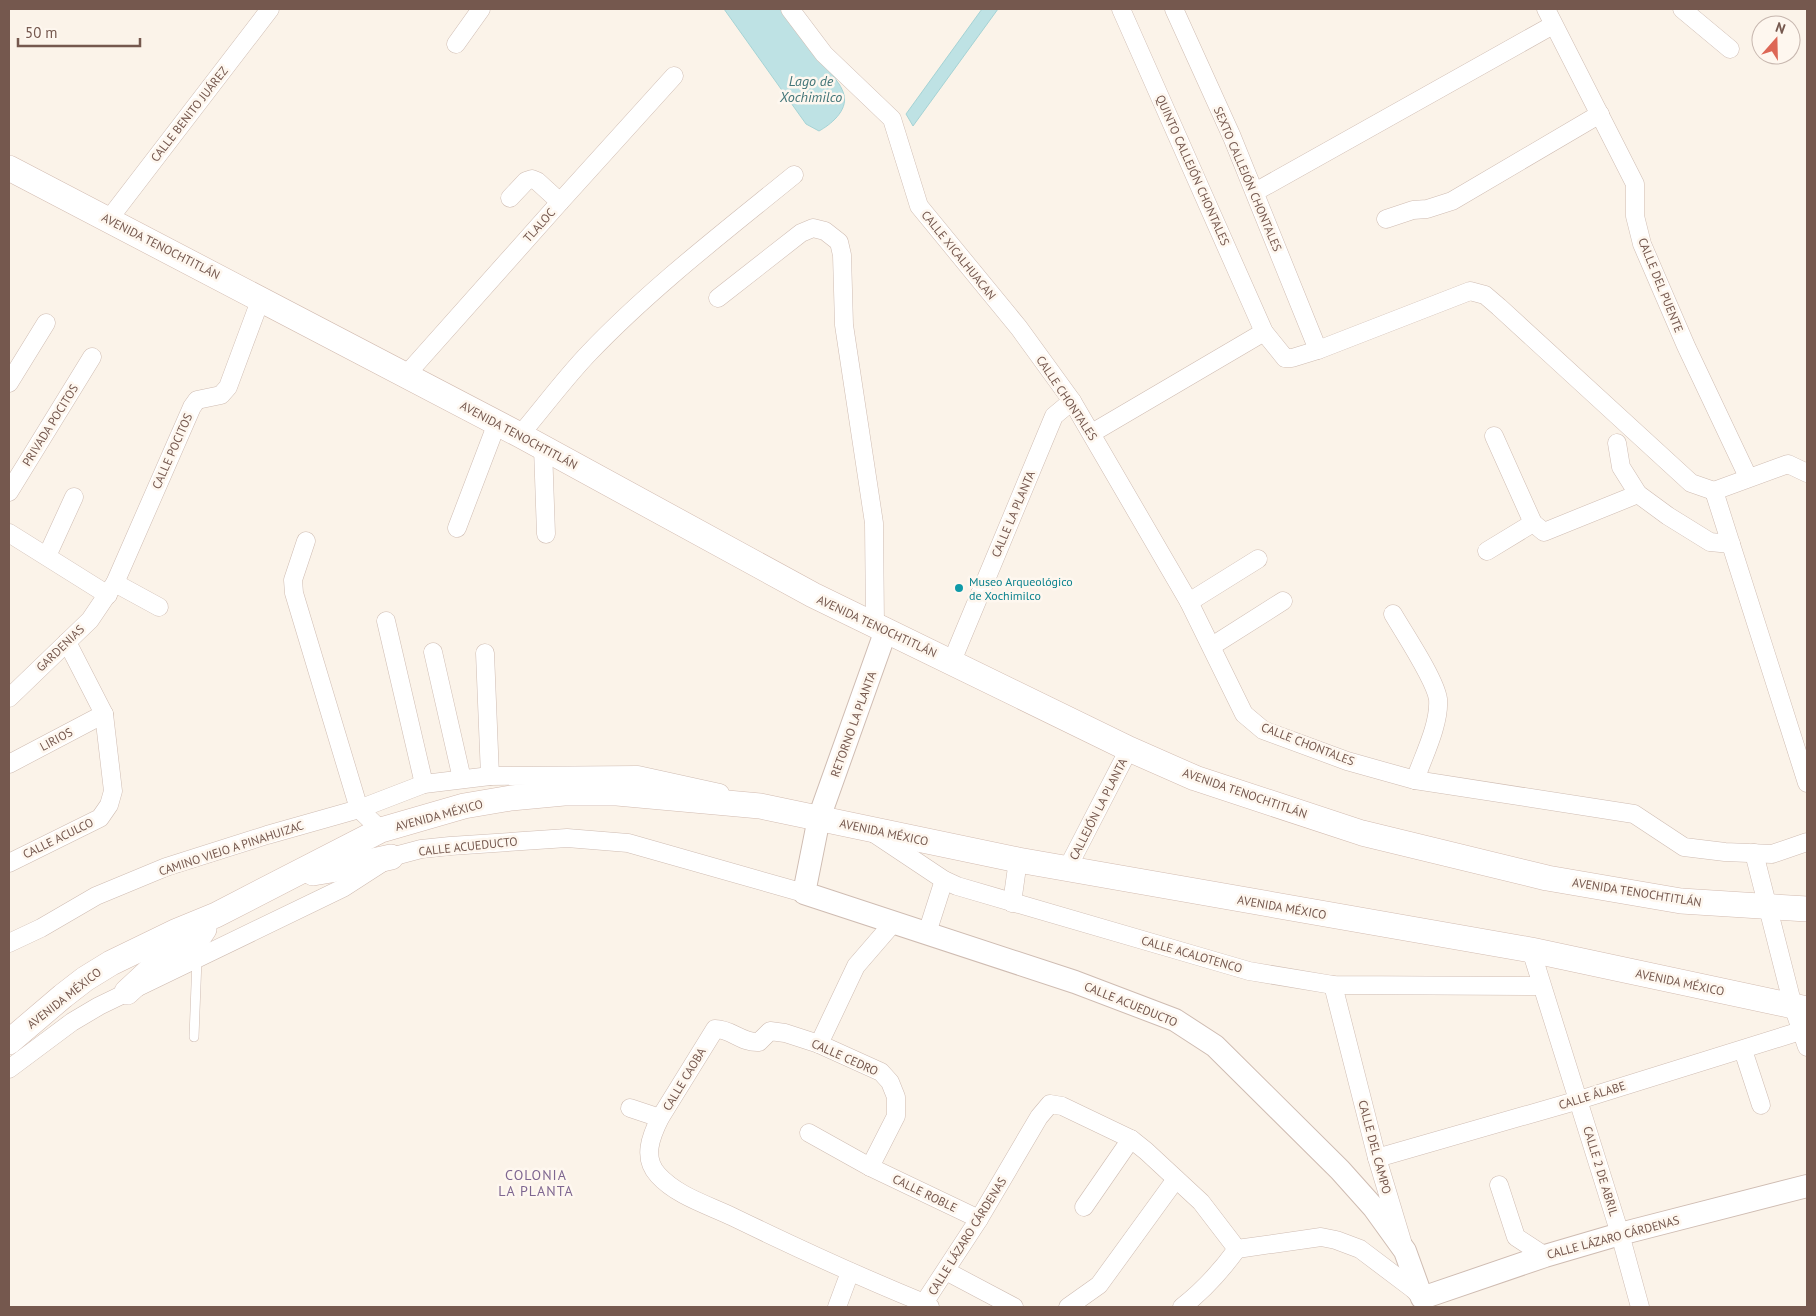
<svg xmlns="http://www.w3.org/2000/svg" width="1816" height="1316" font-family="'PT Sans',sans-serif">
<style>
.water{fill:#bee2e4;stroke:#a5d3d5}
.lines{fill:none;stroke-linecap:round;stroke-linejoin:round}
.service-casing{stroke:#cfbcb2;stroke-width:10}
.minor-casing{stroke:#cfbcb2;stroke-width:19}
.tertiary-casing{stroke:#cfbcb2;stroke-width:24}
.secondary-casing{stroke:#d2bbb0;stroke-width:26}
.service{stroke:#fff;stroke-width:9}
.minor{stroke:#fff;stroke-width:18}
.tertiary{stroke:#fff;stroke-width:22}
.secondary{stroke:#fff;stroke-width:25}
.culture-dot{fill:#0f9aa8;stroke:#fef7ef;stroke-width:2}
.labels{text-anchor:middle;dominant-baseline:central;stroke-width:5;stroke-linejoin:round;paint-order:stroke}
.street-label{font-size:12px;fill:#75584e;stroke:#fef7ef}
.culture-label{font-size:12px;fill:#0d838f;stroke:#fef7ef;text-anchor:start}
.water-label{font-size:14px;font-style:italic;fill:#427578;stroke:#fef7ef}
.neighbourhood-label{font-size:14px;letter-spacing:1px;fill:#7e6690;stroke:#fef7ef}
</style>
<rect width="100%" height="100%" fill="#fbf3e9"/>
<g class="water">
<path d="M724,9H786L839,84C841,87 843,91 844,95C848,111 830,125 819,131L806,124Z"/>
<polygon points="982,9 998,9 913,126 906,114"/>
</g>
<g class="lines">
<g class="service-casing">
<polyline id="service" points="194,1037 197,959"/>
</g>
<g class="minor-casing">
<g id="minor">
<polyline points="790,9 824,54 892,119 919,206 1019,328 1072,401 1189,602 1244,714 1263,730 1347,761 1415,780 1634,814 1684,847 1725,852 1772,854 1807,842"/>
<polyline points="1121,9 1264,332 1285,358 1292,358 1318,350 1470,291 1485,295 1499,307 1691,483 1714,491"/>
<polyline points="1174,9 1232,137 1318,350"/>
<polyline points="1546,9 1635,184 1635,216 1642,244 1686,346 1748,477"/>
<polyline points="1682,9 1730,49"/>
<polyline points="456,44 481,9"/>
<polyline points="1255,192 1553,25"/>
<polyline points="510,198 526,181 532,179 537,181 560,202"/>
<polyline points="109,219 270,9"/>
<polyline points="1386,219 1413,210 1427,209 1452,201 1600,114"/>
<polyline points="718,298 801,233 813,228 825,231 839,242 842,255 844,325 874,523 875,625"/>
<polyline points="406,375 560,202 674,76"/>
<polyline points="9,383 46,323"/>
<polyline points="1092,433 1264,332"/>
<path d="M520,435C543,408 565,378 589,353C651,288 724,232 794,175"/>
<polyline points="1494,436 1533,523 1544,532 1638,494"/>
<polyline points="1617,443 1621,467 1638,494 1668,516 1710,542 1731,544"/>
<polyline points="543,448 546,534"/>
<polyline points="1714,491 1807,783"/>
<polyline points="1714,491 1788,464 1807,473"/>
<polyline points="9,492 92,357"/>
<polyline points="457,528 497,423"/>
<polyline points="9,533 108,595"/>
<polyline points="306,541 293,580 294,593 359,809 381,830"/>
<polyline points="1487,551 1533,523"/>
<polyline points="47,556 74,497"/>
<polyline points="115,583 159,607"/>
<polyline points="1189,602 1258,559"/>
<path d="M1393,614C1404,633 1435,679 1438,699C1440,724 1423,757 1415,780"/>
<polyline points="386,621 424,784"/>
<polyline points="1212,646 1283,601"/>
<polyline points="433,652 462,779"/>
<polyline points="485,653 490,776"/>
<polyline points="952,661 1054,416 1072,401"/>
<polyline points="9,698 90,620 115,583 192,407 197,400 221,395 228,387 261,298"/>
<polyline points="9,764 104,714"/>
<polyline points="875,834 944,880 957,886 1249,971 1333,985 1541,986"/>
<polyline points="1754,853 1793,1006 1807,1047"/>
<polyline points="9,863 100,818 109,805 113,791 104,714 67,642"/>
<polyline points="1067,869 1129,749"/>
<polyline points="1012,903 1018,860"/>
<polyline points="927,933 944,880"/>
<polyline points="9,943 41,928 96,896 166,867 267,835 359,809 424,784 490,776 638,775 720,793"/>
<polyline points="1531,950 1620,1234 1640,1307"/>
<polyline points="1333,985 1377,1158 1402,1241"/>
<polyline points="819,1044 856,966 894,922"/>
<polyline points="1743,1050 1761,1105"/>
<polyline points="9,1069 72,1022 99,1006 343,888 391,857 421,849 450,846 567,838 628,843 804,893"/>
<polyline points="630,1108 660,1118"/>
<polyline points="809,1133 870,1167 979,1219"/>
<polyline points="1377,1158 1579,1100 1807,1029"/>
<path d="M870,1167L896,1116V1097L890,1082L881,1072L819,1044L785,1033L770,1031L759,1042C741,1043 732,1029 715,1029L660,1118C651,1136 642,1158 658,1175C677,1196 708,1205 733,1217C797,1248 860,1277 924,1303L930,1307"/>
<polyline points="1499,1185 1516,1237 1545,1256"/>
<polyline points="1084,1207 1131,1139"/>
<polyline points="946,1271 1014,1307"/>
<polyline points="924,1303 979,1219 1039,1117 1050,1104 1062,1106 1131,1139 1146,1151 1201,1202 1237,1249 1321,1237 1336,1240 1360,1249 1413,1289 1421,1297"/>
<polyline points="837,1307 850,1272"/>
<polyline points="1068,1307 1099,1285 1176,1179"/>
<path d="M1182,1307C1204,1290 1221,1271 1237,1249"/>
</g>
</g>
<g class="tertiary-casing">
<polyline id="tertiary" points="886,630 819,818 804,893 1075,982 1175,1020 1215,1046 1340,1170 1374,1208 1405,1251 1422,1298 1545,1256 1620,1234 1807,1186"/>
</g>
<g class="secondary-casing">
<g id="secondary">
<polyline points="9,168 520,435 813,595 1129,749 1195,778 1362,833 1547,878 1681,901 1807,909"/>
<polyline points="313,873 337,869 391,857"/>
<polyline points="127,992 155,966 200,935 204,929"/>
<polyline points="9,1042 63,996 85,979 111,963 177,931 216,915 381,830 464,806 511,798 564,793 617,793 760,806 1018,860 1531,950 1807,1009"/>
</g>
</g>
<use href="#service" class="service"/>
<use href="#minor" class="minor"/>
<use href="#tertiary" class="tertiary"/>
<use href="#secondary" class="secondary"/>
</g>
<circle class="culture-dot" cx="959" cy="588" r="5"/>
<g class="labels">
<g class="street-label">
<text transform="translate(189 114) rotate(-52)">CALLE BENITO JUÁREZ</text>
<text transform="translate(1193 170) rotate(66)">QUINTO CALLEJÓN CHONTALES</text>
<text transform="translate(1248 179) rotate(67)">SEXTO CALLEJÓN CHONTALES</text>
<text transform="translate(539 225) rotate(-48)">TLALOC</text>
<text transform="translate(161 246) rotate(27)">AVENIDA TENOCHTITLÁN</text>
<text transform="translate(959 255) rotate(51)">CALLE XICALHUACAN</text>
<text transform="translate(1661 285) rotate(68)">CALLE DEL PUENTE</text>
<text transform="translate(1067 398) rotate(56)">CALLE CHONTALES</text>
<text transform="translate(50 425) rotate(-58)">PRIVADA POCITOS</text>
<text transform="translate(519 435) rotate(28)">AVENIDA TENOCHTITLÁN</text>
<text transform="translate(172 451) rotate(-66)">CALLE POCITOS</text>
<text transform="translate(1013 514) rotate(-67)">CALLE LA PLANTA</text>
<text transform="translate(877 626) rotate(25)">AVENIDA TENOCHTITLÁN</text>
<text transform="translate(60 648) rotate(-44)">GARDENIAS</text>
<text transform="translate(853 724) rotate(-70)">RETORNO LA PLANTA</text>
<text transform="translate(56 739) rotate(-28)">LIRIOS</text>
<text transform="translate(1308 744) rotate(21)">CALLE CHONTALES</text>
<text transform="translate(1245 793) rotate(19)">AVENIDA TENOCHTITLÁN</text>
<text transform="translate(1098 809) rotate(-63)">CALLEJÓN LA PLANTA</text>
<text transform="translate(439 815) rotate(-15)">AVENIDA MÉXICO</text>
<text transform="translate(884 832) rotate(12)">AVENIDA MÉXICO</text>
<text transform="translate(58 838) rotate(-26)">CALLE ACULCO</text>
<text transform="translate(468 846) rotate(-6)">CALLE ACUEDUCTO</text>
<text transform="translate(231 848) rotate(-18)">CAMINO VIEJO A PINAHUIZAC</text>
<text transform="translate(1637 892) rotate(9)">AVENIDA TENOCHTITLÁN</text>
<text transform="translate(1282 907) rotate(10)">AVENIDA MÉXICO</text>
<text transform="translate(1192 954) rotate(16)">CALLE ACALOTENCO</text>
<text transform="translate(1680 982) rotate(12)">AVENIDA MÉXICO</text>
<text transform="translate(64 998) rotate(-38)">AVENIDA MÉXICO</text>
<text transform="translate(1131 1004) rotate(22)">CALLE ACUEDUCTO</text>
<text transform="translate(845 1057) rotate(24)">CALLE CEDRO</text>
<text transform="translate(684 1079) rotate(-59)">CALLE CAOBA</text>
<text transform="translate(1592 1095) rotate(-17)">CALLE ÁLABE</text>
<text transform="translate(1375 1147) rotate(75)">CALLE DEL CAMPO</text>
<text transform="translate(1601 1171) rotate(73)">CALLE 2 DE ABRIL</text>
<text transform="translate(925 1193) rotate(26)">CALLE ROBLE</text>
<text transform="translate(967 1236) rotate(-58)">CALLE LÁZARO CÁRDENAS</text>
<text transform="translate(1613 1237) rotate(-15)">CALLE LÁZARO CÁRDENAS</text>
</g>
<g class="culture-label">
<text x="969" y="581">Museo Arqueológico<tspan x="969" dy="14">de Xochimilco</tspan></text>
</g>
<g class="water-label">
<text x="811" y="81">Lago de<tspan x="811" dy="16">Xochimilco</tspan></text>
</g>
<g class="neighbourhood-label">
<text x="536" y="1175">COLONIA<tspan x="536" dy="16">LA PLANTA</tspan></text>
</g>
</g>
<rect width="1816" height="1316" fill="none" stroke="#75584e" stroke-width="20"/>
<g transform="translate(1776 40) rotate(20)"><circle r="24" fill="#fef7ef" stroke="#c7b7af"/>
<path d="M0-4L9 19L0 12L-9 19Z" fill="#dd6756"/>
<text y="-8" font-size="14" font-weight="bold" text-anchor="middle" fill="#75584e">N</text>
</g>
<path d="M18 38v8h122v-8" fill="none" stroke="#75584e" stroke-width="2.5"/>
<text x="25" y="38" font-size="15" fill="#75584e" stroke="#fef7ef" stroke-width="4" paint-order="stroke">50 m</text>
</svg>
